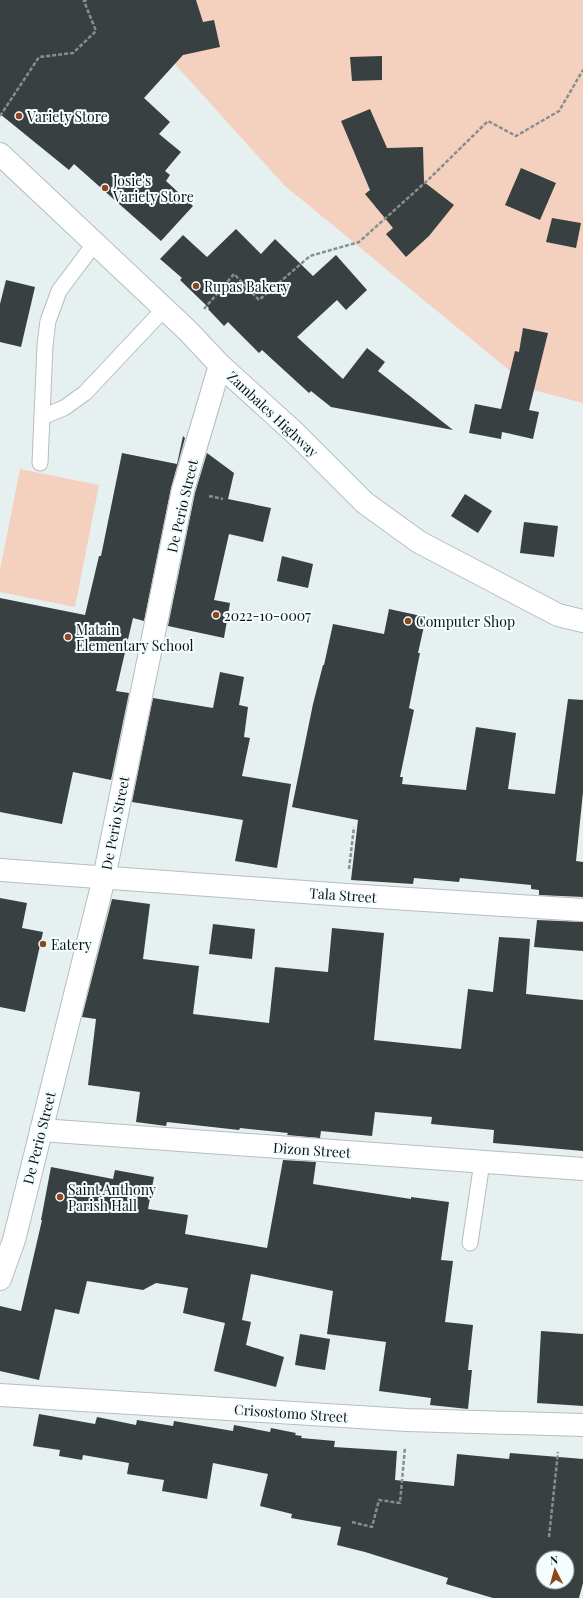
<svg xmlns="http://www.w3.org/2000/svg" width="583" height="1598" font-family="'Playfair Display',serif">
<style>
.green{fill:#f4d0be}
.building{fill:#394041;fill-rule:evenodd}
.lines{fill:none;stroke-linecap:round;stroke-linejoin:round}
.service-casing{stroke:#b5bebf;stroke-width:17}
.minor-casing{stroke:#b5bebf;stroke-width:24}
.primary-casing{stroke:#b5bebf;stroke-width:24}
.path{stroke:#878e8e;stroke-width:2.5;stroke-dasharray:4 2;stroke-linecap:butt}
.service{stroke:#fff;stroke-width:15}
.minor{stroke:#fff;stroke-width:22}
.primary{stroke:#fff;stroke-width:22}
.poi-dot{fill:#8c471f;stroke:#f4feff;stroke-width:1.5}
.labels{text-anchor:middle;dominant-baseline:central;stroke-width:4;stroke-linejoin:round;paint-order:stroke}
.poi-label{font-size:14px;fill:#0e1111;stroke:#f4feff;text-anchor:start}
.street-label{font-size:14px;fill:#0e1111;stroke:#f4feff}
</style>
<rect width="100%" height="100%" fill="#e7f0f1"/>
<g class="green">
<polygon points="117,0 583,0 583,403 533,390 284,185"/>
<polygon points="20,469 99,485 75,607 0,592 0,570"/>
</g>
<g class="building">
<polygon points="0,0 196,0 203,22 214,20 220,47 183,55 144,98 170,122 159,134 181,152 165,171 170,175 166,181 193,206 161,241 74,164 69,170 0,114"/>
<polygon points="382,56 382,80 352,81 350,57"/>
<polygon points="370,109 387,148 423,147 424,182 454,205 429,236 406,257 386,234 393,228 365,194 370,190 341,121"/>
<polygon points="521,168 556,183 540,220 505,205"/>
<polygon points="552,218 581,223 576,248 546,242"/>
<polygon points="236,229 261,254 275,239 313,276 336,255 367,290 346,310 337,300 297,337 343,379 367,348 385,362 378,371 453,430 331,407 311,391 309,393 262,350 259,353 228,322 224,326 208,309 209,308 180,280 182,278 160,259 183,235 207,257"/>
<polygon points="6,280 35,287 21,347 0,342 0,304"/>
<polygon points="523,328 548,333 529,410 539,412 533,439 502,432 501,439 469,433 475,404 501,409 515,351 519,352"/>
<polygon points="183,436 185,438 171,488 144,621 133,618 116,691 129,693 111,780 73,772 62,824 0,812 0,598 85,615 99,556 101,556 122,453 177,464"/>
<polygon points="207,453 234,473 228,499 271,508 263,542 229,534 214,600 230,603 224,638 168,626 195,493"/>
<polygon points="465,494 492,511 478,533 451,516"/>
<polygon points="524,522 558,526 554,557 520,553"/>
<polygon points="282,556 313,564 308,588 277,581"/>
<polygon points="389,609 426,617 418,653 420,653 409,708 414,710 400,777 403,777 402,784 466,790 476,727 516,733 508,789 555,794 568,699 583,700 583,792 576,861 583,862 583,897 539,895 539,890 531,889 531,885 460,878 459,882 414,878 413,884 351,880 358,820 292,807 313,704 323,665 324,665 333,624 384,634"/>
<polygon points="220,672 244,677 239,705 248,707 244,737 250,738 242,776 291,784 277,868 235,861 243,820 132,802 153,698 213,708"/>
<polygon points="0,898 27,903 22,928 43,932 25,1012 0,1007"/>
<polygon points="112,899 150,904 143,959 199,966 193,1014 269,1023 275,967 328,972 332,928 384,933 374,1040 461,1049 468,989 493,992 499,937 530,939 526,994 583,1000 583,1151 493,1143 494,1130 431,1124 432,1117 375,1112 372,1136 321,1131 320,1138 287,1135 288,1133 240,1128 239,1130 167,1122 166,1126 136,1122 140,1092 88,1085 96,1019 82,1017"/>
<polygon points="537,920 583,922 583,951 534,947"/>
<polygon points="213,924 255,929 252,959 209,954"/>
<polygon points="283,1160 316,1162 313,1184 411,1199 411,1197 449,1202 441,1260 453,1261 445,1322 473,1325 468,1370 472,1370 468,1409 430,1405 431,1398 379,1391 386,1342 327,1334 333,1291 251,1274 242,1320 251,1322 246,1345 284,1357 276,1387 214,1371 225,1323 183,1313 188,1288 156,1283 143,1290 87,1281 79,1314 55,1309 39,1380 0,1371 0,1306 21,1311 42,1220 41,1220 51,1167 113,1179 115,1170 154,1177 148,1209 188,1215 185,1234 267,1248"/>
<polygon points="541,1331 583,1334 583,1406 537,1403"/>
<polygon points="300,1334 330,1339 325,1370 295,1365"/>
<path d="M39,1414L95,1424L97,1417L136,1425L137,1420L173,1426L174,1421L233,1431L234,1425L270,1432L271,1428L296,1433L295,1435L302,1436L301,1438L335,1441L334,1447L397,1451L395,1480L454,1486L457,1454L509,1459L510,1453L583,1459V1583L579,1598H493L446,1584L448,1578L365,1552L337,1545L341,1527L291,1518L292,1514L260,1506L268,1474L213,1463L207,1499L162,1491L164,1480L127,1474L129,1463L83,1455L82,1460L59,1456L60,1450L33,1446ZM543,1558H567V1582H543Z"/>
</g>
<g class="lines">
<g class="service-casing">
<g id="service">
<polyline points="42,417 64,408 85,393 164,309"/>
<polyline points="40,463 45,345 48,321 59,291 95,243"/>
<polyline points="470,1243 482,1162"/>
</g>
</g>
<g class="minor-casing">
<g id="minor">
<polyline points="0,870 346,895 583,910"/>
<polyline points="41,1130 583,1169"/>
<polyline points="0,1279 14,1240 104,878 183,490 220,365"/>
<polyline points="0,1395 407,1420 583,1425"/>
</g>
</g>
<g class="primary-casing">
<polyline id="primary" points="0,154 187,330 220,365 296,434 365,503 419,542 558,615 583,621"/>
</g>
<g class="path">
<polyline points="0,116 39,57 73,53 96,31 84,1 87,0"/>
<polyline points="204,309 234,274 259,300 310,256 359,242 429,179 488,121 516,136 559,111 583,70"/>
<polyline points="209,496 223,499"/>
<polyline points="349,869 354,827"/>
<polyline points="352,1522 372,1527 379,1500 400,1503 405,1447"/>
<polyline points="549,1537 558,1452"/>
</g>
<use href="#service" class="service"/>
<use href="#minor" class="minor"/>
<use href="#primary" class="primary"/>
</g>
<g class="poi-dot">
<circle cx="19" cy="116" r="4"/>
<circle cx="105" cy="188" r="4"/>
<circle cx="196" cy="286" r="4"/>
<circle cx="216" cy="615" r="4"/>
<circle cx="408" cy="621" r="4"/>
<circle cx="68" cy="637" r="4"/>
<circle cx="43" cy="944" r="4"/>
<circle cx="60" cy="1197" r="4"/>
</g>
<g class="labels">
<g class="poi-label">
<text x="27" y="116">Variety Store</text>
<text x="113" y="180">Josie's<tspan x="113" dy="16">Variety Store</tspan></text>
<text x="204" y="286">Rupas Bakery</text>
<text x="224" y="615">2022-10-0007</text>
<text x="416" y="621">Computer Shop</text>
<text x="76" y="629">Matain<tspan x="76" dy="16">Elementary School</tspan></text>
<text x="51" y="944">Eatery</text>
<text x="68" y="1189">Saint Anthony<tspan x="68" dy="16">Parish Hall</tspan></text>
</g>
<g class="street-label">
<text transform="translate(273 414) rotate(43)">Zambales Highway</text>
<text transform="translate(182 506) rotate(-77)">De Perio Street</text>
<text transform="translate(115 823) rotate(-79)">De Perio Street</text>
<text transform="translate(343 895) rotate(4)">Tala Street</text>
<text transform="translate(39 1138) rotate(-76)">De Perio Street</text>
<text transform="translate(312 1150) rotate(4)">Dizon Street</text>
<text transform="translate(291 1413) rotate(4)">Crisostomo Street</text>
</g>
</g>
<g transform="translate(555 1570) rotate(354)"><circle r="19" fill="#f4feff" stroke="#989fa0"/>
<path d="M0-3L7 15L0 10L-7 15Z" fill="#8c471f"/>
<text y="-6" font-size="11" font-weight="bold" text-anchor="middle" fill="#0e1111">N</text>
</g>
</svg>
